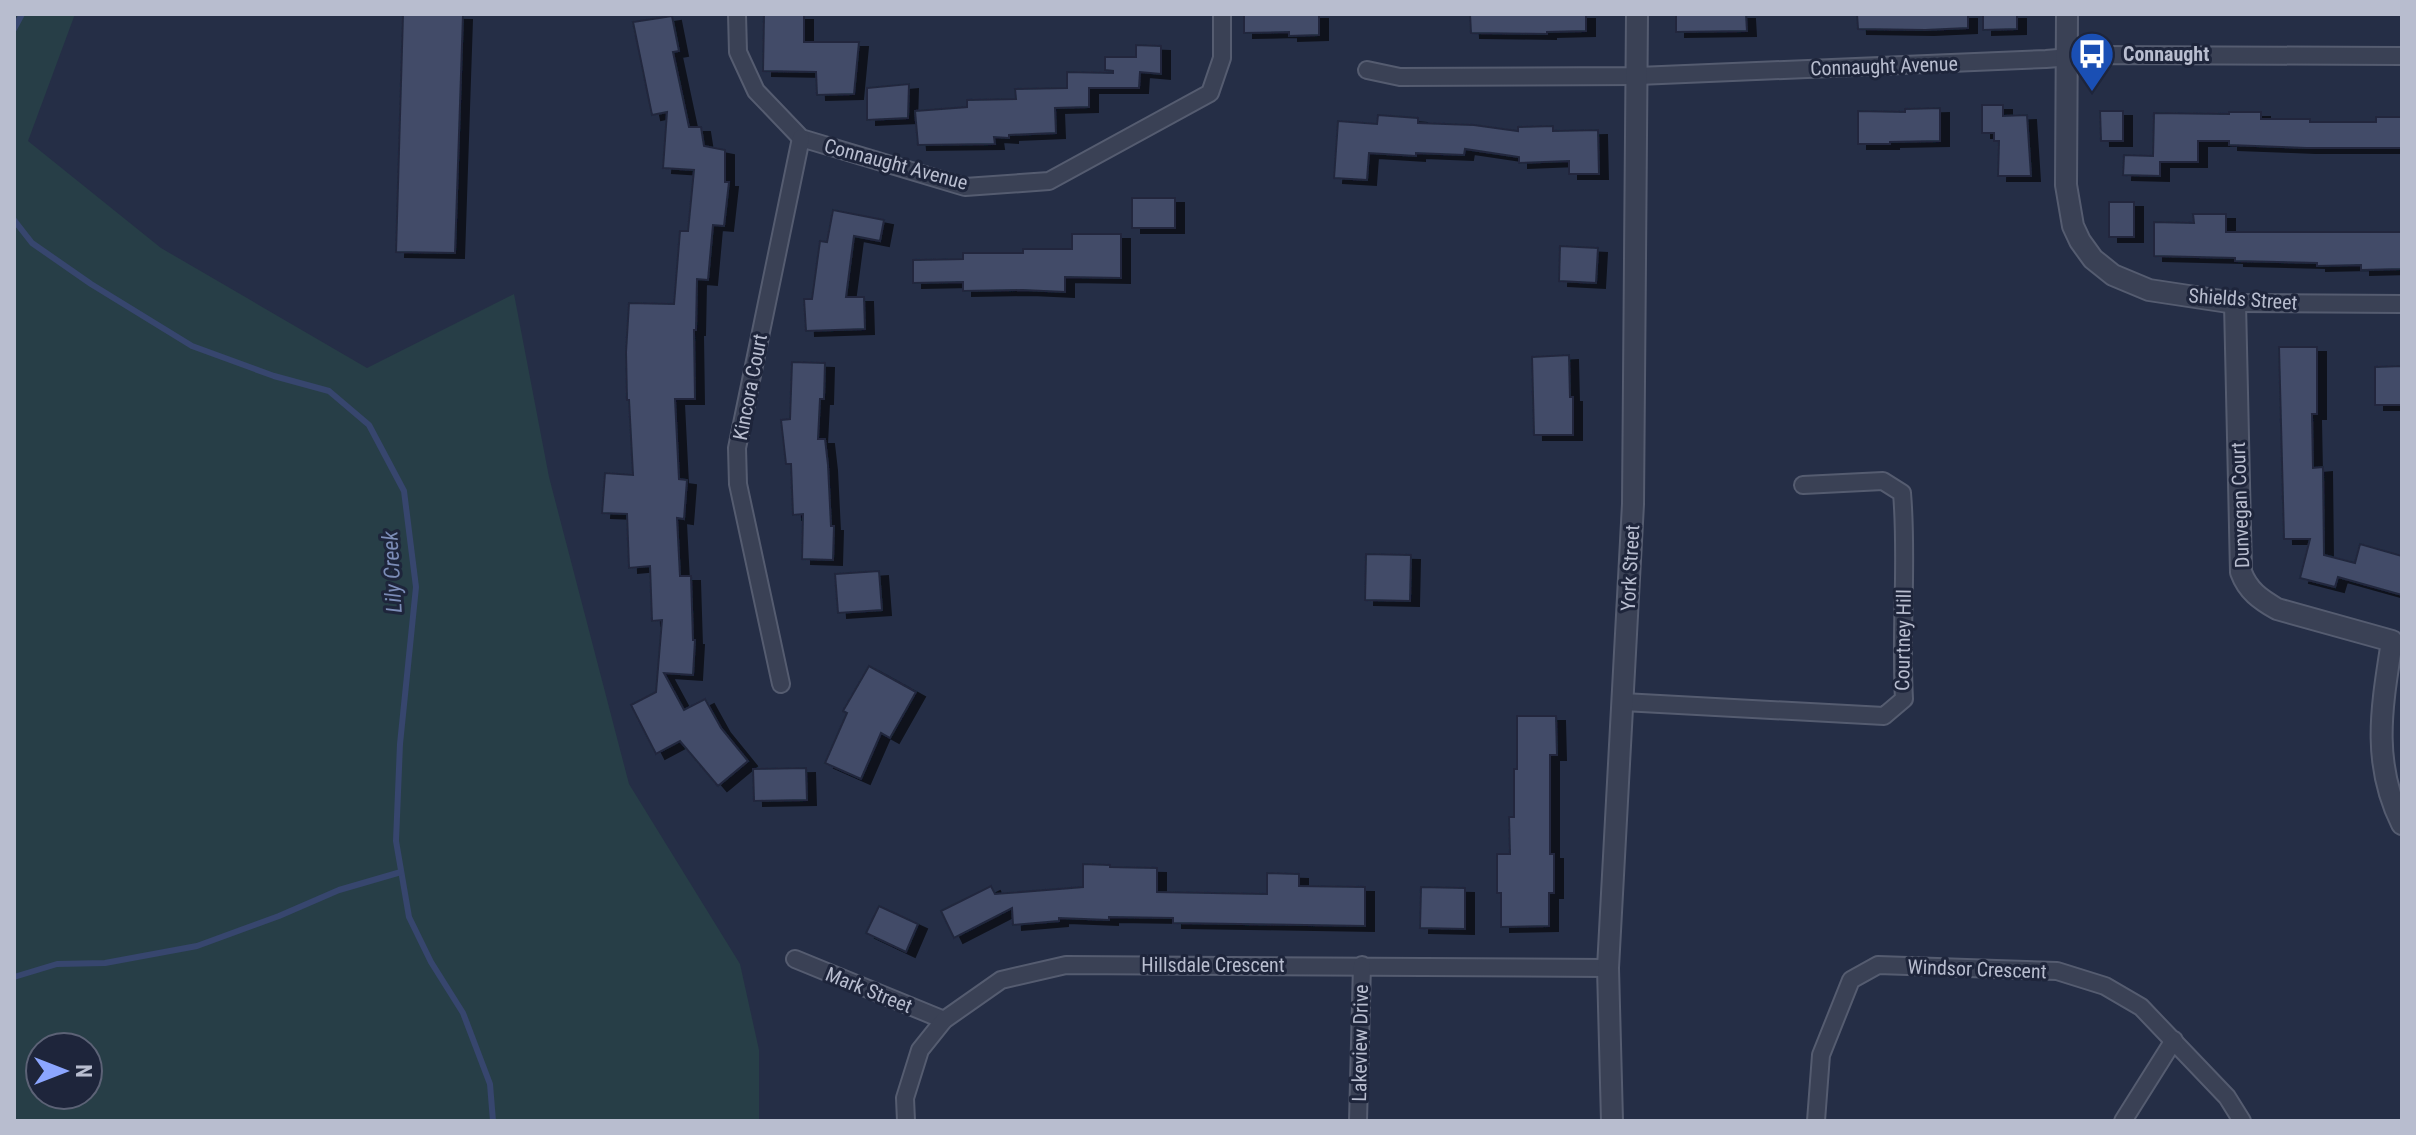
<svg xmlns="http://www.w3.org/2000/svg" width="2416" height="1135" font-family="'Roboto Condensed',sans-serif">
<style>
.green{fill:#273e47;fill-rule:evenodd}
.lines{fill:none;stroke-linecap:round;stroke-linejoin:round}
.stream{stroke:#37466e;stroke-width:6}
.building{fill:#424b67;stroke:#20283d;stroke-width:2;filter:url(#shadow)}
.minor-casing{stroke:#555c70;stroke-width:20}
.tertiary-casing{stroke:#555c70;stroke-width:24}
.minor{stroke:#3a4155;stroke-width:16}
.tertiary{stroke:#3a4155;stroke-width:20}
.labels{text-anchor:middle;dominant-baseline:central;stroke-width:6;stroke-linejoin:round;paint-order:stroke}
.poi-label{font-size:20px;font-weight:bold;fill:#b8bdcf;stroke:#1e253b;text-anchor:start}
.street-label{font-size:20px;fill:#b8bdcf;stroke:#1e253b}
.water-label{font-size:22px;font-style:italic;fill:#7c8db8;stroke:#1e253b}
</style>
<defs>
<filter id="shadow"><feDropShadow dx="9" dy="5" stdDeviation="0" flood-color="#0009"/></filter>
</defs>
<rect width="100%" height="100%" fill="#252e46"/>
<path class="green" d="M14,14H75L28,141L161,248L367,368L514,294L549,477L629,784L740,964L759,1050V1121H14ZM40,1047H88V1095H40Z"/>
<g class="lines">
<g class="stream">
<polyline points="14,29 22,14"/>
<polyline points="14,220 32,243 91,284 192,346 274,376 329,391 369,425 404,491 416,587 400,744 396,841 409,917 431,962 463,1013 490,1084 493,1121"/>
<polyline points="14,977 57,964 105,963 197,946 279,916 339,890 401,872"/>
</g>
</g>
<g class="building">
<polygon points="403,14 463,15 455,253 396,252"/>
<polygon points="1244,14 1319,14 1319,35 1289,36 1289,32 1244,33"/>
<polygon points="1470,14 1586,14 1586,31 1547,32 1547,34 1471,33"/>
<polygon points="1676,14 1746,14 1747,31 1676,32"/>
<polygon points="1857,14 1968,14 1968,28 1925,30 1858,29"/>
<polygon points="1983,14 2017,14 2017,29 1983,30"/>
<polygon points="764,15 804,15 804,42 859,42 854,94 817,95 816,72 763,71"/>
<polygon points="672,16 679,51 673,52 689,127 701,127 704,146 725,150 725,182 729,182 724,226 713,225 708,280 697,279 696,330 694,330 695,399 675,399 679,479 687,480 684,519 677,518 680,576 691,576 693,640 695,640 693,675 664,673 684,710 705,699 721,728 748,761 718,786 680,741 656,754 631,705 656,692 662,620 652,621 650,566 629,568 627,514 602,513 605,473 633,475 629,400 627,400 626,352 629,303 674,304 680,231 688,231 694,170 663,168 667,112 652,115 633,22"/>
<polygon points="1136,45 1161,46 1161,74 1140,72 1139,88 1089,88 1089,107 1055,108 1056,133 1009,135 1009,138 994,137 995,144 918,145 915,111 967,107 967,100 1016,99 1015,89 1067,88 1067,72 1113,73 1113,71 1105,70 1105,57 1136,57"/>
<polygon points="909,84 908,118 867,120 867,88"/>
<polygon points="1982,105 2003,105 2003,116 2027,115 2031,176 1998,176 1999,141 1994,141 1994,133 1982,133"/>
<polygon points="1940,108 1940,141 1890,142 1890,144 1858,144 1858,111 1905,112 1905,109"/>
<polygon points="2100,111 2123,111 2123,141 2101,141"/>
<polygon points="2229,112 2261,112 2261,119 2310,119 2310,122 2376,122 2376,117 2402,117 2402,148 2306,148 2229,145 2229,141 2198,141 2198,162 2160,162 2160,176 2123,175 2124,155 2153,156 2154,113 2229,114"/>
<polygon points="1378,115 1418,118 1418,123 1474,125 1518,131 1518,127 1553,126 1553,131 1598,130 1599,174 1569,174 1569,161 1519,163 1519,157 1465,149 1464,155 1416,153 1416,156 1369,153 1367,180 1334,178 1338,121 1377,124"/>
<rect x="1132" y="198" width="43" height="30"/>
<rect x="2109" y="202" width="25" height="35"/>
<polygon points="833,210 884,220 880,241 854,236 846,297 864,297 865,329 806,331 804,299 812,299 820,241 827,242"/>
<polygon points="2193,214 2226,214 2226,232 2402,232 2402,269 2361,270 2361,265 2317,266 2317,263 2235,261 2235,258 2154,256 2154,222 2194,223"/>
<polygon points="1072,234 1121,234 1121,278 1065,277 1065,292 1023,290 963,291 963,282 913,283 913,260 963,259 963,253 1023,253 1023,249 1072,249"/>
<polygon points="1560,246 1598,248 1596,283 1559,281"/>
<polygon points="2279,347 2317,347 2317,414 2312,414 2313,468 2323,467 2324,555 2355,563 2360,544 2402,556 2402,595 2338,577 2335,587 2300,578 2310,539 2284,539"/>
<polygon points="1569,355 1570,397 1573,397 1573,435 1534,435 1532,357"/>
<polygon points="792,362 825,363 824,399 820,399 818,439 825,439 828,465 831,526 834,526 833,560 802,559 803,514 793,515 791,464 786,464 781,420 790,419"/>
<polygon points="2402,366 2402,405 2375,405 2375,367"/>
<polygon points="1366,554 1411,555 1410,601 1365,600"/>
<polygon points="879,571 882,610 838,613 835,574"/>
<polygon points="869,666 916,692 890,738 881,733 861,779 825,763 847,713 843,711"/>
<polygon points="1517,716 1556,716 1557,755 1550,755 1550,854 1554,854 1554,893 1549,893 1549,926 1501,927 1501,893 1497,893 1497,854 1510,854 1509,817 1514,817 1514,769 1517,769"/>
<polygon points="806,768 807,800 754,801 753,769"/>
<polygon points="1083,864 1110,865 1110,867 1157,868 1157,892 1267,894 1267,873 1299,874 1299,886 1365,887 1365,926 1173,923 1173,918 1109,917 1109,920 1059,918 1059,921 1013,925 1012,908 954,938 941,911 991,886 995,894 1083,887"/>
<polygon points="1421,887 1465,888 1465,929 1420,928"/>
<polygon points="879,906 918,924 906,952 866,933"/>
</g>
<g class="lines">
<g class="minor-casing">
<g id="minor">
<polyline points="737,14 738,52 756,91 801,138 965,187 1049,181 1210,93 1222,58 1222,14"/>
<polyline points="1367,70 1400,77 1638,76 2046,59 2095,55 2402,56"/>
<polyline points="2235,303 2402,304"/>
<polyline points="781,684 738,484 737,448 801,138"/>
<path d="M1623,702L1884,716L1904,699C1900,630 1908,562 1902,493L1883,481L1803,485"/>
<polyline points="795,959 944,1020"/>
<polyline points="906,1121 905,1098 920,1050 944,1020 1001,980 1066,965 1608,968"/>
<polyline points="1358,1121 1362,965"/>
<polyline points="1816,1121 1821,1055 1851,980 1878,965 2057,971 2105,986 2141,1007 2227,1097 2242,1121"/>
<polyline points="2123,1121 2174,1040"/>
</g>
</g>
<g class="tertiary-casing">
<g id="tertiary">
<path d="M2067,14L2066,185L2073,226L2080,241L2093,259L2113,275L2149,290L2235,303L2241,572C2248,591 2260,599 2277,609L2392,641C2382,706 2371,762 2402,824"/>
<polyline points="1612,1121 1608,968 1633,504 1637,14"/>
</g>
</g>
<use href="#minor" class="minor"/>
<use href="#tertiary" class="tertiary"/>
</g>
<defs>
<g id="bus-pin" transform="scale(2.3)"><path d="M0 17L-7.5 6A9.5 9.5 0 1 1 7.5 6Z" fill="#1a4fb4" stroke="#1e253b"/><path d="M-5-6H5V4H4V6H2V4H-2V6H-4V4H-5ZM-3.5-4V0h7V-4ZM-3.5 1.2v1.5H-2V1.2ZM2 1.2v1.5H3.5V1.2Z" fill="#fff"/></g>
</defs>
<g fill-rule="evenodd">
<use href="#bus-pin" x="2092" y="54"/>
</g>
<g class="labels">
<g class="poi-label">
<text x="2123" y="54">Connaught</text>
</g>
<g class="street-label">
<text transform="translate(1884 66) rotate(-2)">Connaught Avenue</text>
<text transform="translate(896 164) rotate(15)">Connaught Avenue</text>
<text transform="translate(2243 299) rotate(4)">Shields Street</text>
<text transform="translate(750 387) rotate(-79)">Kincora Court</text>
<text transform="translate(2240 505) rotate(-92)">Dunvegan Court</text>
<text transform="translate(1630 568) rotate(-87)">York Street</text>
<text transform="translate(1903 640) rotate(-89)">Courtney Hill</text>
<text x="1213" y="965">Hillsdale Crescent</text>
<text transform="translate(1977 969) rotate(2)">Windsor Crescent</text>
<text transform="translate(869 990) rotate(22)">Mark Street</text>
<text transform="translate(1360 1043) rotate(-89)">Lakeview Drive</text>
</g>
<g class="water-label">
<text transform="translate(392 572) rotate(-93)">Lily Creek</text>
</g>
</g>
<rect width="2416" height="1135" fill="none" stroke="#b8bdcf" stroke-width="32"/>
<g transform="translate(64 1071) rotate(90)"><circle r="38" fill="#1e253b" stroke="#5c6276" stroke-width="2"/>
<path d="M0-6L14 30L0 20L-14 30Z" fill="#8ca6ff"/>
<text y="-12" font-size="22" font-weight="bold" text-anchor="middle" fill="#b8bdcf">N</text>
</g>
</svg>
